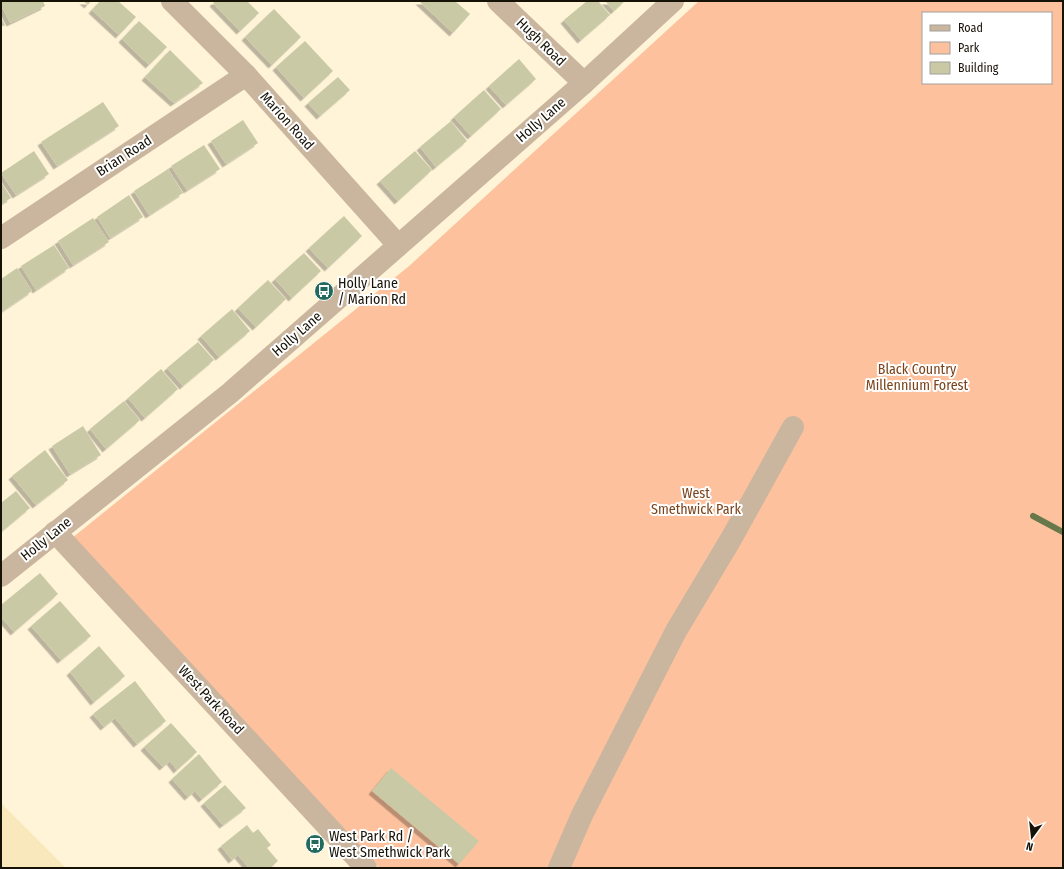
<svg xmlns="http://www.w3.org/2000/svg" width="1064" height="869" font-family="'Fira Sans Condensed',sans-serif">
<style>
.built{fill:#f8e8bc}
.green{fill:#fdc29d;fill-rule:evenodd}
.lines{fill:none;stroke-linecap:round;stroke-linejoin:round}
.stream{stroke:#68784a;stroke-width:6}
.building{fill:#c9caa5;filter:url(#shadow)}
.minor{stroke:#cab69f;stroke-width:22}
.labels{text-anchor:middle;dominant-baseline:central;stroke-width:4;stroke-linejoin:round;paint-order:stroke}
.street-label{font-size:14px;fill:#171206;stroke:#fff}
.poi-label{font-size:14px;fill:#171206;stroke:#fff;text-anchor:start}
.park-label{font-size:14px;fill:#7a431a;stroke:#fff}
</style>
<defs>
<filter id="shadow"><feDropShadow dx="-3.5" dy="3.5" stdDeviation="0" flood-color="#0004"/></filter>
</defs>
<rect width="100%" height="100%" fill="#fff4d7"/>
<polygon class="built" points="1,803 66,868 1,868"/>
<path class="green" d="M699,1H1063V868H379L72,538L408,267ZM923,13H1051V83H923Z"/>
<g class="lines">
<polyline class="stream" points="1033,516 1063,532"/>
</g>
<g class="building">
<polygon points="1,1 43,1 45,6 10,23 1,5"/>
<polygon points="83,1 91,1 88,5"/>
<polygon points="100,1 118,1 136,17 119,35 92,10"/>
<polygon points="215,1 247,1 259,13 240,31 213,3"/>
<polygon points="419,1 455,1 470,14 453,33"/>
<polygon points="587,1 598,1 610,15 581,40 564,20"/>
<polygon points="605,1 625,1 614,11"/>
<polygon points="274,9 301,37 272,65 245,37"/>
<polygon points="1,17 5,25 1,27"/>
<polygon points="139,21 167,47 149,65 122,39"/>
<polygon points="305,41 333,71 304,98 276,67"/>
<polygon points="170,50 203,83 174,103 145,77"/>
<polygon points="519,59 536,79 506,105 489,86"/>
<polygon points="338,77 350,90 320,116 308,103"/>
<polygon points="484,90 501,109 471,136 454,117"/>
<polygon points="103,102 119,126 57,166 41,142"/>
<polygon points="243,120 258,143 226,164 211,141"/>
<polygon points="451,121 467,141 436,167 420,147"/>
<polygon points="204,145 220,169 187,190 171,166"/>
<polygon points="34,151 49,174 16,195 1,173"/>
<polygon points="415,151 432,170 398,201 380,181"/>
<polygon points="168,169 183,193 149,215 134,191"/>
<polygon points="1,182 11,198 1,204"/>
<polygon points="129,195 143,217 110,238 97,217"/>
<polygon points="344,216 362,236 328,268 309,248"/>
<polygon points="93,218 109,242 73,265 58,241"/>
<polygon points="54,245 69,268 36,290 21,266"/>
<polygon points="304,253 321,271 292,298 275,279"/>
<polygon points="17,268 32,291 1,312 1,279"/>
<polygon points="268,280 286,299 256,327 238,308"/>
<polygon points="232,309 250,331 219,357 201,336"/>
<polygon points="198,342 214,360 183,386 167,368"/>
<polygon points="161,369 178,389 145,418 128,398"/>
<polygon points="124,401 140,420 106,449 90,429"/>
<polygon points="83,426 101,455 70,474 52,446"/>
<polygon points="45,450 68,480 36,505 12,476"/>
<polygon points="16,491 30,508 1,532 1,503"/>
<polygon points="40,573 58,594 14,632 1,617 1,605"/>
<polygon points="60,601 91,636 61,660 31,626"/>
<polygon points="99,646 125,676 94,702 70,672"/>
<polygon points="135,681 166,721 137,744 115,718 104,727 93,714"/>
<polygon points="171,723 197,752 177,770 170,761 163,767 144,747"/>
<polygon points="199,754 222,782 202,799 195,791 188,797 172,779"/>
<polygon points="391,768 479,841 459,864 372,791"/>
<polygon points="225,785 246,808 223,825 204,803"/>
<polygon points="247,825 253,833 258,829 271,845 267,848 278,861 270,868 249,868 238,855 232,860 221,846"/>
</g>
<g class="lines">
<g class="minor">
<polyline points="172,1 246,75 398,245"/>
<polyline points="498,1 584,83"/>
<polyline points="1,238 246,75"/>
<polyline points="55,532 366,868"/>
<polyline points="1,576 230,393 584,83 673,1"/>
<polyline points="559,868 582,815 676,631 731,539 793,427"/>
</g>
</g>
<defs>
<g id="bus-disc" transform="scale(1)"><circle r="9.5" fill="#22695e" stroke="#fff"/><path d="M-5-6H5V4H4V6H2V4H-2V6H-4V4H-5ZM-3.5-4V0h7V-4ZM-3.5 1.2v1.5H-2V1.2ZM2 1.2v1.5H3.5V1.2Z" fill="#fff"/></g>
</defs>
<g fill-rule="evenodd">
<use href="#bus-disc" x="324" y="291"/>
<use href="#bus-disc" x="315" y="844"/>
</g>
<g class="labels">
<g class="street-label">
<text transform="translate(541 42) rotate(44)">Hugh Road</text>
<text transform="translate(541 120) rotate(-41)">Holly Lane</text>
<text transform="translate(287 121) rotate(48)">Marion Road</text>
<text transform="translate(124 156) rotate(-33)">Brian Road</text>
<text transform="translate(297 334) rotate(-41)">Holly Lane</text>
<text transform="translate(46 539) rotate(-39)">Holly Lane</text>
<text transform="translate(211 700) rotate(47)">West Park Road</text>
</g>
<g class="poi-label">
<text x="338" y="283">Holly Lane<tspan x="338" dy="16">/ Marion Rd</tspan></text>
<text x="329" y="836">West Park Rd /<tspan x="329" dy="16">West Smethwick Park</tspan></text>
</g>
<g class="park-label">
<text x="917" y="369">Black Country<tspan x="917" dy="16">Millennium Forest</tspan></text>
<text x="696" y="493">West<tspan x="696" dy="16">Smethwick Park</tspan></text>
</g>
</g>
<rect width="1064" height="869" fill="none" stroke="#171206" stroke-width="4"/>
<rect x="922" y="12" width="130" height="72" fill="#ffffff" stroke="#a2a09b"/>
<rect x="930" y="25" width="20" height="6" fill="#cab69f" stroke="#a2a09b"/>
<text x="958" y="32" font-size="12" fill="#171206">Road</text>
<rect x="930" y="42" width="20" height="12" fill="#fdc29d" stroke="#a2a09b"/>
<text x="958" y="52" font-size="12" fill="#171206">Park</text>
<rect x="930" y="62" width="20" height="12" fill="#c9caa5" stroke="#a2a09b"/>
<text x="958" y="72" font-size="12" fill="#171206">Building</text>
<g transform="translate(1032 837) rotate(195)" stroke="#ffffff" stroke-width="3" paint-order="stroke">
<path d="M0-3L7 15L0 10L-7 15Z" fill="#171206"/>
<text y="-6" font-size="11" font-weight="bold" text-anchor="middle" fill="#171206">N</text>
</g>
</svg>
